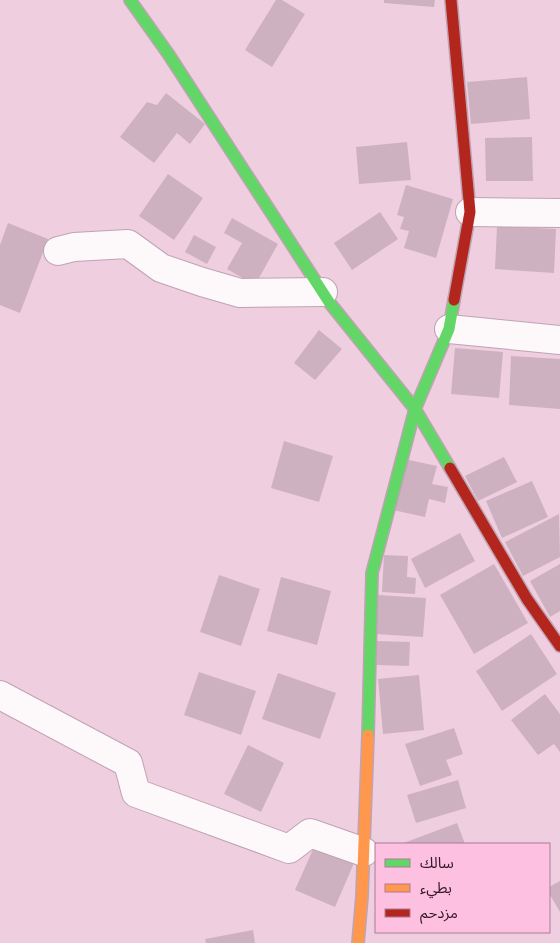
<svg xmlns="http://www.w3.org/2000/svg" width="560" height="943" font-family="Lato,'Noto Sans Arabic',sans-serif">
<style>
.building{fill:#ceb1c0}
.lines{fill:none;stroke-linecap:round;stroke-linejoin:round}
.street-casing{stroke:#bfa3b2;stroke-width:30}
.fast-casing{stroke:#bfa3b2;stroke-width:14}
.slow-casing{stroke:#bfa3b2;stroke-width:14}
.jam-casing{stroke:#bfa3b2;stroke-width:14}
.street{stroke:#fdf8fa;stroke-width:28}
.fast{stroke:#63d668;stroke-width:11}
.slow{stroke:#ff974d;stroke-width:11}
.jam{stroke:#b3261e;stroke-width:11}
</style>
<rect width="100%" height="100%" fill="#efcedf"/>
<g class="building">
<polygon points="276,0 282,0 305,14 272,67 245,50"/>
<polygon points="384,0 435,0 434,7 384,3"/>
<polygon points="527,77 530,119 471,124 467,82"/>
<polygon points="166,93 205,124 190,144 177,133 154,163 120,137 147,102 157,105"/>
<polygon points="532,137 533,181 486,181 485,138"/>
<polygon points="407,142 411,180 359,184 356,147"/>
<polygon points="168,174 203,198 174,240 139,216"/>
<polygon points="406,185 453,199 436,258 404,248 409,231 400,229 404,217 397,215"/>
<polygon points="380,212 398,239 352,270 334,243"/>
<polygon points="232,218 278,244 255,285 227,269 242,243 224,233"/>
<polygon points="8,223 48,239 20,313 0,305 0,245"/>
<polygon points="497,226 556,229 554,273 495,269"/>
<polygon points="194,235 216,247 207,264 185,252"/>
<polygon points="319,330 342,349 315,380 294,363"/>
<polygon points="455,348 503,352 499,398 451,394"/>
<polygon points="511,356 560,359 560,409 509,405"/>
<polygon points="284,441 333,456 319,502 271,488"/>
<polygon points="504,457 517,482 478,501 465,476"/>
<polygon points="404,459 437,466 432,484 448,487 445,503 429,499 425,517 393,510"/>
<polygon points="532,481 548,517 502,538 486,501"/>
<polygon points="559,514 560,557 523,576 505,542"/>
<polygon points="460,533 475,561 425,588 411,559"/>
<polygon points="384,555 408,556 407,577 416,578 415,594 382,592"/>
<polygon points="494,564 528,623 474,654 440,595"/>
<polygon points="560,564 560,611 550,617 530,581"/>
<polygon points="219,575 260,589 241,646 200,632"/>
<polygon points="281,577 331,591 317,645 267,631"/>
<polygon points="378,595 426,598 423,637 376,634"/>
<polygon points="531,634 557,674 502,711 476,671"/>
<polygon points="377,641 410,642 409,666 376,665"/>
<polygon points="199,672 256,691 241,735 184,715"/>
<polygon points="278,673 336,693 320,739 262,719"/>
<polygon points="419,675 424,730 383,734 378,679"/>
<polygon points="545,694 560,714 560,752 554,744 538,755 511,720"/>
<polygon points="454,728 463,754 446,760 452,775 420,786 405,744"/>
<polygon points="248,745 284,763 261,812 224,794"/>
<polygon points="458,780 466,808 416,823 407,795"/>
<polygon points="457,823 465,844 401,844"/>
<polygon points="315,845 354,863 335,907 295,890"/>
<polygon points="560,881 560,912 549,893 549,887"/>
<polygon points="253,930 255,943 206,943 205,939"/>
</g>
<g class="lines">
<g class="street-casing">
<g id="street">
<polyline points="470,212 560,213"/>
<polyline points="58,251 74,247 128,244 161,268 202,282 240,293 323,292"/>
<polyline points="449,329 560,340"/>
<polyline points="0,695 128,763 136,793 289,849 310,833 364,852"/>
</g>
</g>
<g class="fast-casing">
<g id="fast">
<polyline points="130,0 169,55 329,302 415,409 450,468"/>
<polyline points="368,735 372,573 415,409 449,329 454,300"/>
</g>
</g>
<g class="slow-casing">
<polyline id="slow" points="358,943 362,896 368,735"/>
</g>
<g class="jam-casing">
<g id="jam">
<polyline points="451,0 470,212 454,300"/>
<polyline points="450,468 527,599 560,646"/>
</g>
</g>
<use href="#street" class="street"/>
<use href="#fast" class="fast"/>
<use href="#slow" class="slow"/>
<use href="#jam" class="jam"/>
</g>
<rect x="375" y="843" width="175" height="90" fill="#fdc0e0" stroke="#ac7c96"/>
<rect x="385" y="859" width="25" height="8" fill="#63d668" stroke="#ac7c96"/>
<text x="420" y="868" font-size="15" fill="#321726">سالك</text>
<rect x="385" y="884" width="25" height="8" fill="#ff974d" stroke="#ac7c96"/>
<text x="420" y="893" font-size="15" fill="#321726">بطيء</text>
<rect x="385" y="909" width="25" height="8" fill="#b3261e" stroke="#ac7c96"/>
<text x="420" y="918" font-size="15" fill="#321726">مزدحم</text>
</svg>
